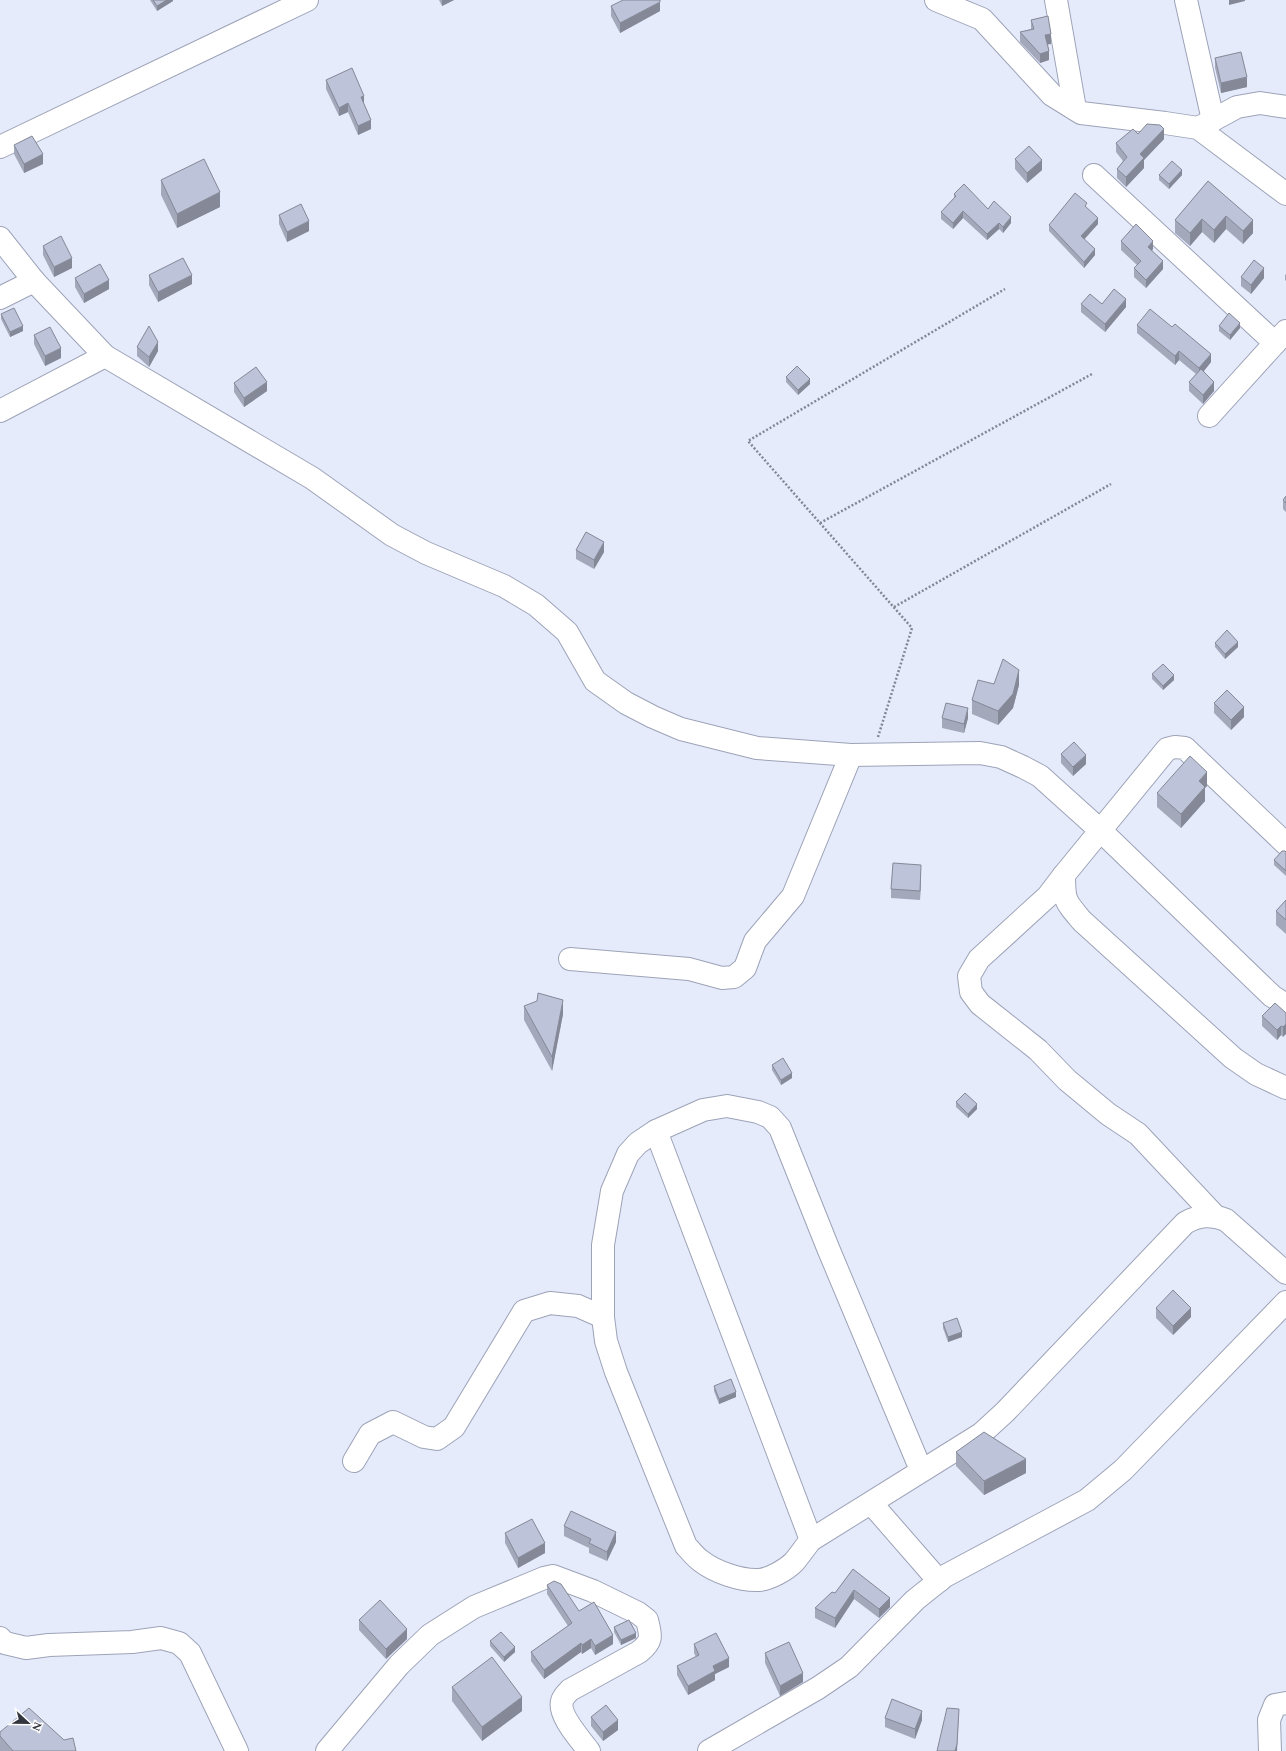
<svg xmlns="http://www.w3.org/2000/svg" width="1286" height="1751" font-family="Spectral,serif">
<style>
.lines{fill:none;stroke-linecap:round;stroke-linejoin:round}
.minor-casing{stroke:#9da3b7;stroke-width:24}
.path{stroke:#838793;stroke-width:2.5;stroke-dasharray:2 2;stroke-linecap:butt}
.minor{stroke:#fff;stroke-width:22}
.wall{fill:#a3a8ba}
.shaded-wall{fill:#848897}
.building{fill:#bdc3d8;stroke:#848897}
</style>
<rect width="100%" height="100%" fill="#e6ebfc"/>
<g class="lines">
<g class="minor-casing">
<g id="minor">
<polyline points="936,0 982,19 1052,95 1081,113 1165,123 1198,128 1286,194"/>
<polyline points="1056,0 1075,109"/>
<polyline points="1186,0 1213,120"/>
<polyline points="1200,127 1237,107 1260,103 1286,107"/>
<polyline points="0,147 307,0"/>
<polyline points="1094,175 1275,343"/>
<polyline points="0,238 34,281 105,356 312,478 392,535 426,553 504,586 536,605 567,632 595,681 626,703 653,717 681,729 757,748 851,755 980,753 1001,757 1023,767 1040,776 1100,830 1272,996 1286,1005"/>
<polyline points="0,298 34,281"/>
<polyline points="0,411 105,356"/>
<polyline points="1209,416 1286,331"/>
<path d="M1064,875C1064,901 1065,901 1082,921L1233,1058L1256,1074L1286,1088"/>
<polyline points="570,959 689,969 722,978 734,977 745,968 755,941 793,896 851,755"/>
<polyline points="656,1131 811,1540"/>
<polyline points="1215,1216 1138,1134 1108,1114 1067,1080 1038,1050 980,1004 971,992 969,976 979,959 1048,896 1064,875 1167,749 1175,747 1185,748 1286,844"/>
<polyline points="354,1461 370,1434 393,1422 424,1437 437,1439 454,1427 524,1311 550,1303 578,1306 603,1317"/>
<path d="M921,1470L828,1248L780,1128L770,1117L758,1112L727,1106L703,1110L656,1131L638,1143L628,1154L612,1191L603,1245V1317L606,1341L616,1372L686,1546C691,1551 695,1557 701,1561C715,1572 741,1581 759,1580C770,1579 786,1570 794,1562C800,1555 805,1547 811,1540L981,1434L1005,1412L1185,1223C1199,1215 1211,1214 1226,1220L1286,1273"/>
<polyline points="871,1503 939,1581"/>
<polyline points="0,1638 5,1643 26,1648 49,1645 132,1642 161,1638 179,1643 190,1653 237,1751"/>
<path d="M327,1751L399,1665L430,1635L474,1607L544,1578L553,1576L593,1591L638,1613L647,1620C651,1636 653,1641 639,1652L570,1690C567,1693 563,1697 562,1701C558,1715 580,1739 589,1751"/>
<polyline points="709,1751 818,1688 849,1667 915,1600 945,1576 1087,1500 1123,1470 1286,1302"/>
<polyline points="1270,1751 1269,1720 1275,1705 1286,1703"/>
</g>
</g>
<g class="path">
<polyline points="820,523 1092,374"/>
<polyline points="894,607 1111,484"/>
<polyline points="878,737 912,628 748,441 1005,289"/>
</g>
<use href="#minor" class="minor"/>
</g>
<g class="wall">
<polygon points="150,0 173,0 173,1 157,11"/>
<polygon points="439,0 454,0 442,6"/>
<polygon points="611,6 660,11 620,33 611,16"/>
<polygon points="1031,20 1051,44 1048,44 1049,60 1040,63 1020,42 1020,32 1031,29"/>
<polygon points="1215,58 1247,87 1221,93 1215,68"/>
<polygon points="326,80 364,105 371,129 358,135 348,112 339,116 326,89"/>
<polygon points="1138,134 1164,139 1144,160 1144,168 1126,187 1117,178 1117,169 1123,161 1116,152 1116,143"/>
<polygon points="14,145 43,164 24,173 14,154"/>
<polygon points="1015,159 1042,170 1027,183 1015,169"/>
<polygon points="1159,175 1182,175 1169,189 1159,180"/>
<polygon points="161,180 220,207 177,228 161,195"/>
<polygon points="1208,181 1253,233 1243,244 1226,229 1214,243 1202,232 1190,246 1175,233 1175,220"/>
<polygon points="954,194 988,209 1011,223 1003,233 999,229 987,240 963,218 953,229 941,219 941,212 954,198"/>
<polygon points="1087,208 1098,224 1084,239 1095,255 1084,268 1049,231 1049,225"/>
<polygon points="279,215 309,231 287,242 279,224"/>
<polygon points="1121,241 1153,249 1152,251 1163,269 1146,288 1134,277 1134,268 1137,265 1121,250"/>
<polygon points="43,246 72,268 54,277 43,255"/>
<polygon points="1286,274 1286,281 1285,280 1285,275"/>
<polygon points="149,275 192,284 158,302 149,285"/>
<polygon points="1241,277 1264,278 1251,294 1241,286"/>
<polygon points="75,278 109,289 84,303 75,287"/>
<polygon points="1081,304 1102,304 1126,307 1105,332 1081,312"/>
<polygon points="1,314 23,331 10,337 1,319"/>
<polygon points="1137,325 1211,362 1204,371 1214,391 1203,404 1189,391 1189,382 1196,374 1179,360 1175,365 1137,333"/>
<polygon points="1219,326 1240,328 1230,340 1219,331"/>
<polygon points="34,335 61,358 45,366 34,344"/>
<polygon points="137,347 158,351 149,367 137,356"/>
<polygon points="786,377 810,384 798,395 786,382"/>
<polygon points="234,383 267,391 244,407 234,392"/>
<polygon points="1286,496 1286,512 1283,509 1283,500"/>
<polygon points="576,550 604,552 594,569 576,559"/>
<polygon points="1215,643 1238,647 1225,659 1215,647"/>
<polygon points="1152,674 1174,680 1163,690 1152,679"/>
<polygon points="994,684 1019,685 1013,708 998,725 972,714 972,700"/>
<polygon points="1214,703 1244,717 1231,730 1214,713"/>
<polygon points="942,718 968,718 964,733 942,728"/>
<polygon points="1061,754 1086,764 1073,776 1061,763"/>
<polygon points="1207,786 1205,788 1205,801 1181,828 1157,807 1157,793"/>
<polygon points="1286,852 1286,876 1274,865 1274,860"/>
<polygon points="921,874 920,900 891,898 891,889"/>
<polygon points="1286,900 1286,934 1276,925 1276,911"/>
<polygon points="524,1006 563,1014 552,1071 524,1020"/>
<polygon points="1286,1013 1283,1037 1281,1035 1277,1040 1262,1026 1262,1016"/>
<polygon points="772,1065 792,1078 781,1085 772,1070"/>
<polygon points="956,1102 977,1109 968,1118 956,1107"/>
<polygon points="1156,1308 1191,1317 1173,1335 1156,1318"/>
<polygon points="943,1323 962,1337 948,1342 943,1328"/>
<polygon points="714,1386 736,1397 719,1404 714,1391"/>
<polygon points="956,1452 1026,1473 984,1495 956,1466"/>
<polygon points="564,1526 616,1542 607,1561 589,1553 589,1548 564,1536"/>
<polygon points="505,1533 545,1553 518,1568 505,1543"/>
<polygon points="853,1569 890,1607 879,1618 854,1599 835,1628 815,1618 815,1608 835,1593"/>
<polygon points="547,1585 579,1611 613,1644 595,1655 591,1648 582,1654 581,1652 544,1679 531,1661 531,1652 568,1626 547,1594"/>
<polygon points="359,1620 407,1639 386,1659 359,1630"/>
<polygon points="614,1627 636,1638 621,1645 614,1632"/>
<polygon points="490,1641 515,1652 504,1662 490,1646"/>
<polygon points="694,1644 729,1667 715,1674 715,1680 688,1695 677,1675 677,1666 696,1657 694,1653"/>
<polygon points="765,1653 803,1682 780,1696 765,1663"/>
<polygon points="452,1687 522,1711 482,1741 452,1701"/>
<polygon points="591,1717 618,1730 603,1741 591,1726"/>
<polygon points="885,1718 922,1720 915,1739 885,1727"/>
<polygon points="0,1732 64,1740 76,1751 0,1751"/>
</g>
<g class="shaded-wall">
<polygon points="167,0 173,0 173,1 157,11 157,6"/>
<polygon points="442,0 454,0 442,6"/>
<polygon points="1229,0 1245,0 1245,1 1229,5"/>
<polygon points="660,2 660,11 620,33 620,23"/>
<polygon points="1051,34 1051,44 1045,45 1045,35"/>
<polygon points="1049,51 1049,60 1040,63 1040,54"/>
<polygon points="1247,77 1247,87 1221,93 1221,83"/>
<polygon points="364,96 364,105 361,97"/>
<polygon points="348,103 348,112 339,116 339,108"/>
<polygon points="371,120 371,129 358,135 358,126"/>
<polygon points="1164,129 1164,139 1144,160 1144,168 1126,187 1126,177 1140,154"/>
<polygon points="43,154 43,164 24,173 24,164"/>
<polygon points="1042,160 1042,170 1027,183 1027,173"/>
<polygon points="1182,170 1182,175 1169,189 1169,184"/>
<polygon points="220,192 220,207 177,228 177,214"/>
<polygon points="963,211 963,218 953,229 953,223"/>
<polygon points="1226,216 1226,229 1214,243 1214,230"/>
<polygon points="1011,217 1011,223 1003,233 1003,227"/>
<polygon points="1098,218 1098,224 1081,243 1081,236"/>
<polygon points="1202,219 1202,232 1190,246 1190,233"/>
<polygon points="1253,220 1253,233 1243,244 1243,231"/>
<polygon points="309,221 309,231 287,242 287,232"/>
<polygon points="999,223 999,229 987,240 987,234"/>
<polygon points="1153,241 1153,249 1148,255 1148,247"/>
<polygon points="1095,249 1095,255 1084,268 1084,262"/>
<polygon points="72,258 72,268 54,277 54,267"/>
<polygon points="1163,261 1163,269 1146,288 1146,280"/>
<polygon points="1264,268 1264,278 1251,294 1251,285"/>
<polygon points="192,275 192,284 158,302 158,292"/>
<polygon points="109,280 109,289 84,303 84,294"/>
<polygon points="1126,299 1126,307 1105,332 1105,324"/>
<polygon points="1240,323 1240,328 1230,340 1230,335"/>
<polygon points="23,326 23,331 10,337 10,332"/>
<polygon points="158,342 158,351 149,367 149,357"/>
<polygon points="61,348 61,358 45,366 45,356"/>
<polygon points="1179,351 1179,360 1175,365 1175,356"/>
<polygon points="1211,354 1211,362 1199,377 1199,368"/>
<polygon points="810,379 810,384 798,395 798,390"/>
<polygon points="267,382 267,391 244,407 244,398"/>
<polygon points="1214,382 1214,391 1203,404 1203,395"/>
<polygon points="604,542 604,552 594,569 594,560"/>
<polygon points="1238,642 1238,647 1225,659 1225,654"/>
<polygon points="1019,670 1019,685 1013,708 998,725 998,711"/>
<polygon points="1174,675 1174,680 1163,690 1163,686"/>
<polygon points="1244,707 1244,717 1231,730 1231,720"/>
<polygon points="968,708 968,718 964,733 964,724"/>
<polygon points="1086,755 1086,764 1073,776 1073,767"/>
<polygon points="1207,772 1207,786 1205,788 1205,801 1181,828 1181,814 1199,781"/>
<polygon points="921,865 921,874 920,900 920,891"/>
<polygon points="563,1000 563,1014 552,1071 552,1057"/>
<polygon points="1286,1024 1286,1034 1283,1037 1283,1027"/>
<polygon points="1281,1026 1281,1035 1277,1040 1277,1030"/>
<polygon points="792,1073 792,1078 781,1085 781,1080"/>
<polygon points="977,1104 977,1109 968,1118 968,1114"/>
<polygon points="1191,1308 1191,1317 1173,1335 1173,1326"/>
<polygon points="962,1332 962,1337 948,1342 948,1337"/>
<polygon points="736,1392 736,1397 719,1404 719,1399"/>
<polygon points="1026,1459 1026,1473 984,1495 984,1481"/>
<polygon points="616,1532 616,1542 607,1561 607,1552"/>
<polygon points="545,1543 545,1553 518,1568 518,1558"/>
<polygon points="854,1590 854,1599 835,1628 835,1618"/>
<polygon points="890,1598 890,1607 879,1618 879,1609"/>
<polygon points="407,1629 407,1639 386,1659 386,1649"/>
<polygon points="636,1633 636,1638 621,1645 621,1640"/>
<polygon points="613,1635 613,1644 595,1655 595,1646"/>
<polygon points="591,1639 591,1648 582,1654 582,1645"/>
<polygon points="581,1643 581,1652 544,1679 544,1670"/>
<polygon points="515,1647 515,1652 504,1662 504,1657"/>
<polygon points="729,1658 729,1667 715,1674 715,1680 688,1695 688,1686 713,1666"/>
<polygon points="803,1673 803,1682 780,1696 780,1686"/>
<polygon points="522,1697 522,1711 482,1741 482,1727"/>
<polygon points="959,1709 957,1751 955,1751"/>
<polygon points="922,1711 922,1720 915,1739 915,1729"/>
<polygon points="618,1720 618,1730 603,1741 603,1732"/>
</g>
<g class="building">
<polygon points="153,0 167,0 157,6"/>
<polygon points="623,0 660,0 660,2 620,23 611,6"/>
<polygon points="1048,16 1051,34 1045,35 1049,51 1040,54 1020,32 1034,29 1031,20"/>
<polygon points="1241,52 1247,77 1221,83 1215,58"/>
<polygon points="352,68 364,96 361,97 371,120 358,126 348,103 339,108 326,80"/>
<polygon points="1147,124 1160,125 1164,129 1140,154 1144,158 1126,177 1117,169 1127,157 1116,143 1133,129 1138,134"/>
<polygon points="32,136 43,154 24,164 14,145"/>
<polygon points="1029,146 1042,160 1027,173 1015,159"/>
<polygon points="204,159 220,192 177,214 161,180"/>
<polygon points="1172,161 1182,170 1169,184 1159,175"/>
<polygon points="1208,181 1253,220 1243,231 1226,216 1214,230 1202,219 1190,233 1175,220"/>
<polygon points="964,184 988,209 994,201 1011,217 1003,227 999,223 987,234 963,211 953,223 941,212 956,196 954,194"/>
<polygon points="1075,193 1087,203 1085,206 1098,218 1081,236 1095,249 1084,262 1049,225"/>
<polygon points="301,204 309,221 287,232 279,215"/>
<polygon points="1136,224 1153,241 1148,247 1163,261 1146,280 1134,268 1141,261 1121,241"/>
<polygon points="61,236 72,258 54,267 43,246"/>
<polygon points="183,258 192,275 158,292 149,275"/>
<polygon points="1254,260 1264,268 1251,285 1241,277"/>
<polygon points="100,264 109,280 84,294 75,278"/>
<polygon points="1114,289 1126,299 1105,324 1081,304 1090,294 1102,304"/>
<polygon points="14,308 23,326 10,332 1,314"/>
<polygon points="1150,309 1172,327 1175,324 1211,354 1199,368 1179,351 1175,356 1137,325"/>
<polygon points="1229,313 1240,323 1230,335 1219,326"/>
<polygon points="149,326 158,342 149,357 137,347"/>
<polygon points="50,327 61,348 45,356 34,335"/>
<polygon points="797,366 810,379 798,390 786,377"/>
<polygon points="256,367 267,382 244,398 234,383"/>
<polygon points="1201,369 1214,382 1203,395 1189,382"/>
<polygon points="1286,496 1286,503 1283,500"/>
<polygon points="586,532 604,542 594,560 576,550"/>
<polygon points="1227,630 1238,642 1225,654 1215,643"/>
<polygon points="1003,659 1019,670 1013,694 998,711 972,700 978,680 994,684"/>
<polygon points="1163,664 1174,675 1163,686 1152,674"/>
<polygon points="1227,690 1244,707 1231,720 1214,703"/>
<polygon points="946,703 968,708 964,724 942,718"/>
<polygon points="1074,742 1086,755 1073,767 1061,754"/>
<polygon points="1190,756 1207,772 1199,781 1205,787 1181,814 1157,793"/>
<polygon points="1282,851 1285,851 1286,852 1286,871 1274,860"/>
<polygon points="893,863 921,865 920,891 891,889"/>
<polygon points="1286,900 1286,920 1276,911"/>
<polygon points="538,993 563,1000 552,1057 524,1006 537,1001"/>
<polygon points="1275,1003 1286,1013 1286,1024 1283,1027 1281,1026 1277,1030 1262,1016"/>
<polygon points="783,1058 792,1073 781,1080 772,1065"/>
<polygon points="965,1093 977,1104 968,1114 956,1102"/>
<polygon points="1173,1290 1191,1308 1173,1326 1156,1308"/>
<polygon points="957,1318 962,1332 948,1337 943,1323"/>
<polygon points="731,1379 736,1392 719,1399 714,1386"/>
<polygon points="984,1432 1026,1459 984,1481 956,1452"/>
<polygon points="571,1511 616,1532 607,1552 589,1543 591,1539 564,1526"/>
<polygon points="532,1519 545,1543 518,1558 505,1533"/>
<polygon points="853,1569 890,1598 879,1609 854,1590 835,1618 815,1608 832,1592 835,1593"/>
<polygon points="554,1581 561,1584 579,1611 594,1602 613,1635 595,1646 591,1639 582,1645 581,1643 544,1670 531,1652 572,1623 547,1585"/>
<polygon points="380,1600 407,1629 386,1649 359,1620"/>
<polygon points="629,1620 636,1633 621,1640 614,1627"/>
<polygon points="501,1632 515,1647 504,1657 490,1641"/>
<polygon points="716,1633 729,1658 713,1666 715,1671 688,1686 677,1666 699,1655 694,1644"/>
<polygon points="789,1642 803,1673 780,1686 765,1653"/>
<polygon points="492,1657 522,1697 482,1727 452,1687"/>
<polygon points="892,1699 922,1711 915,1729 885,1718"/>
<polygon points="606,1705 618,1720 603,1732 591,1717"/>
<polygon points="29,1708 64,1740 73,1738 76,1751 13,1751 0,1736 0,1732"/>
<polygon points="947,1708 959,1709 957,1744 955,1751 937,1751"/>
</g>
<g transform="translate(28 1723) rotate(112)" stroke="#ffffff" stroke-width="3" paint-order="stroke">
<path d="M0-3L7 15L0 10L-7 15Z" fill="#32353d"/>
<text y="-6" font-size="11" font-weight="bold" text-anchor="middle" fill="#32353d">N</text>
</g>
</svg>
